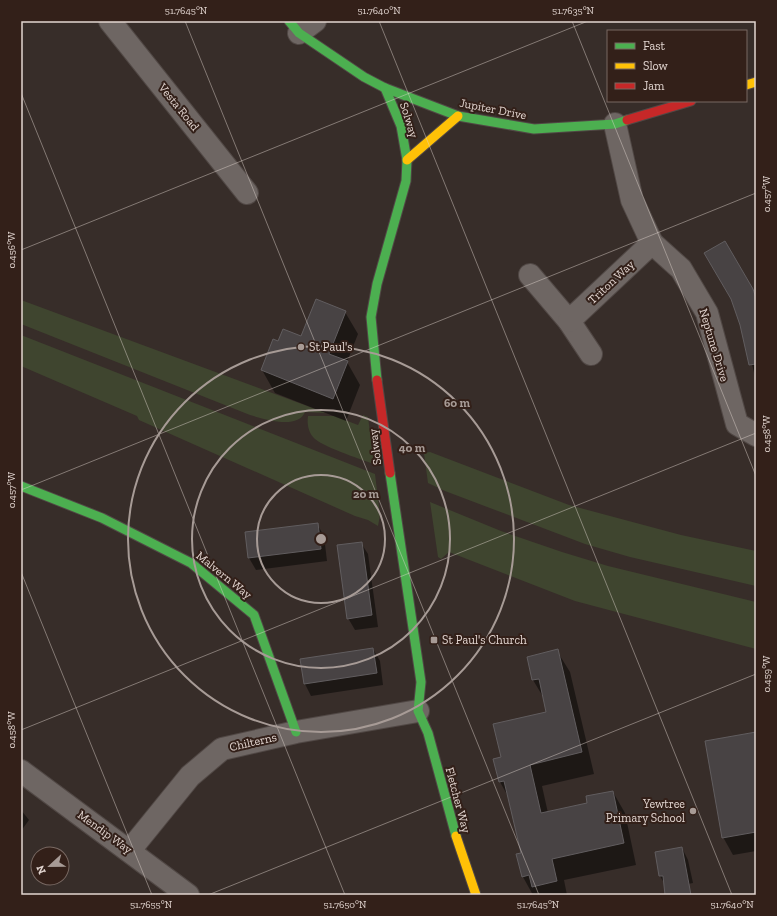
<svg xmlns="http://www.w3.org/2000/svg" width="777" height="916" font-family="'Zilla Slab',serif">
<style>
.green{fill:#3f452f}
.shadow{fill:#0007}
.building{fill:#484344;stroke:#615d5f}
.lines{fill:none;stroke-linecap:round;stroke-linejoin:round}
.street-casing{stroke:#514845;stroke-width:24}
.fast-casing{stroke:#514845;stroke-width:11}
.slow-casing{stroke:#514845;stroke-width:11}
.jam-casing{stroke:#514845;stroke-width:11}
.street{stroke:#6e6663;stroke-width:22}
.fast{stroke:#4caf50;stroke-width:9}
.slow{stroke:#ffc107;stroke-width:9}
.jam{stroke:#c62828;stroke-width:9}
.ticks{fill:none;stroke:#e3d6d1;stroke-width:1;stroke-opacity:0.45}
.ring{fill:none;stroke:#a79b96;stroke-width:2}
.poi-dot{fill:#a79b96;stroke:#332019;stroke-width:1.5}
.labels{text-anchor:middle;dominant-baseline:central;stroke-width:4;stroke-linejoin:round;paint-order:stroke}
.street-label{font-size:12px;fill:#e3d6d1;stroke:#332019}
.poi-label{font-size:12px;fill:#e3d6d1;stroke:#332019;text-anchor:start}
.centre{fill:#a79b96;stroke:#332019;stroke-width:2}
.ring-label{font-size:12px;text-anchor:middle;font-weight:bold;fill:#a79b96;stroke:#332019;stroke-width:4;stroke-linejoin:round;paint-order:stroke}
.neatline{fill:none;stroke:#e3d6d1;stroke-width:1.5}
.ticks-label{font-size:10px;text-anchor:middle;fill:#e3d6d1}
</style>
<rect width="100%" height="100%" fill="#372d29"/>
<g class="green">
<path d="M21,300L326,413L305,412C298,430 264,419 250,415L21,324Z"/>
<polygon points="21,335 375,474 380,515 378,526 368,520 355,516 139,420 137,416 21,366"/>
<path d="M363,415L368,417L374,464C360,459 320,446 313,437C308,431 307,423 308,416H334L358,425Z"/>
<polygon points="430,452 569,505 681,535 756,551 756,586 630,557 585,544 445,491 428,483 424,453"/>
<polygon points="430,502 501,531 562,552 608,566 756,602 756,649 575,601 449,552 441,559 438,557"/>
</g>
<g class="shadow">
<polygon points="724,242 756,296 756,378 755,377"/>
<polygon points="345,312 358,334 347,362 360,385 346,421 275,393 262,370 279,342 302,337"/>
<polygon points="317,524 324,536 327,561 256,570 249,558 246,533"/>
<polygon points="361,543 368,554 378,627 355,630 348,618"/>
<polygon points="373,649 380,661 383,685 311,696 305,684 301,660"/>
<polygon points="557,651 570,672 594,774 542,786 548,813 589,804 613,792 625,813 636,865 564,880 567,895 533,895 523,877 522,854 509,798 500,782 494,760 502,758 547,713 545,700 533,680 528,657"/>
<polygon points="756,732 756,851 733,855 723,837 706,742"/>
<polygon points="21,810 29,820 21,831"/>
<polygon points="682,848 688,860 693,883 667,888 660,876"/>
</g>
<g class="building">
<polygon points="725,241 753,289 756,298 756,364 749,365 740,325 731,299 704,253"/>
<polygon points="316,299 346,311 329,354 348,361 333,399 261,370 273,339 278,341 283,329 301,336"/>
<polygon points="318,523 321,549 248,558 245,532"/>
<polygon points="362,542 372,615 347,619 337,545"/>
<polygon points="373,648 377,673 304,684 300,659"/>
<polygon points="558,649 582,752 530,765 541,813 587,803 586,796 613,791 624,843 552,859 557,881 532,887 529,875 522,877 516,854 521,853 504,781 499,782 493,759 501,757 493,724 546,712 539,679 532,680 527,657"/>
<polygon points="756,732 756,832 722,838 705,741"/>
<polygon points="682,847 691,895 665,895 663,876 659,876 655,852"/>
</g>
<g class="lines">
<g class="street-casing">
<g id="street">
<polyline points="110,21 247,193"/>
<polyline points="299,33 315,21"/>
<polyline points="615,124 632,200 652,243 681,269 707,313 737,424 756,435"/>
<polyline points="530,275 569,321 591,354"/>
<polyline points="569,321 652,243"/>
<polyline points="21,771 188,895"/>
<polyline points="130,850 190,776 222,749 296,732 418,711"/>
</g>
</g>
<g class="fast-casing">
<g id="fast">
<polyline points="289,21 299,33 364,77 385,88 458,116 534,129 615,124 627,120"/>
<polyline points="377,380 371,317 377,284 406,181 407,160 401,126 385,88"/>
<polyline points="390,473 421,682 418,711 428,733 456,836"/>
<polyline points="21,486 102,518 191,563 254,615 296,732"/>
</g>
</g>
<g class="slow-casing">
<g id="slow">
<polyline points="746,85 756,82"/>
<polyline points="407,160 458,116"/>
<polyline points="456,836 476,895"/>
</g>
</g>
<g class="jam-casing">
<g id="jam">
<polyline points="627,120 691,101"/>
<polyline points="377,380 390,473"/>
</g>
</g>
<use href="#street" class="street"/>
<use href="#fast" class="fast"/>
<use href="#slow" class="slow"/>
<use href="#jam" class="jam"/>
</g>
<path class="ticks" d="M185,21L539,895M379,21L732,895M572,21L756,476M21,93L345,895M21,250L588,21M21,490L756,193M21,572L152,895M21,730L756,433M208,895L756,674"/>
<g class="ring">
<circle cx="321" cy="539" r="64"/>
<circle cx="321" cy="539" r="129"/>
<circle cx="321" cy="539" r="193"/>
</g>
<g class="poi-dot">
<circle cx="301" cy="347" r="4"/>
<rect x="430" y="636" width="8" height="8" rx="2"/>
<circle cx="693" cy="811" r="4"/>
</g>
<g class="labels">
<g class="street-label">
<text transform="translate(179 107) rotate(51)">Vesta Road</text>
<text transform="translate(493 109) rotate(11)">Jupiter Drive</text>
<text transform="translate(409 120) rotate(73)">Solway</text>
<text transform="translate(611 282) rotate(-43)">Triton Way</text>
<text transform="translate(714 345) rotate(73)">Neptune Drive</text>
<text transform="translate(375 447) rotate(-97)">Solway</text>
<text transform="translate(224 575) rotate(39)">Malvern Way</text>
<text transform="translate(253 742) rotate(-13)">Chilterns</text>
<text transform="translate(458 800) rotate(75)">Fletcher Way</text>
<text transform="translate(105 832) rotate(36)">Mendip Way</text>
</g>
<g class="poi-label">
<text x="309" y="347">St Paul's</text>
<text x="442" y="640">St Paul's Church</text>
<text x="685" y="804" text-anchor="end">Yewtree<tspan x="685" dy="14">Primary School</tspan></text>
</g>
</g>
<circle cx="321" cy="539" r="6" class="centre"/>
<g class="ring-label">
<text x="457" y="407">60 m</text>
<text x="412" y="452">40 m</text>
<text x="366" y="498">20 m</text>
</g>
<rect width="777" height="916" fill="none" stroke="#332019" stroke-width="44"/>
<rect x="607" y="30" width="140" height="72" fill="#332019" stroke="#796963"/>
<rect x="615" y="43" width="20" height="6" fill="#4caf50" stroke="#796963"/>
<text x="643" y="50" font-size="12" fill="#e3d6d1">Fast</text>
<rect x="615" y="63" width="20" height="6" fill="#ffc107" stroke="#796963"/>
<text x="643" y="70" font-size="12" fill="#e3d6d1">Slow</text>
<rect x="615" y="83" width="20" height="6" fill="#c62828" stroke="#796963"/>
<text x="643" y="90" font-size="12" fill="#e3d6d1">Jam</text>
<g transform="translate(50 866) rotate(248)"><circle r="19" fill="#332019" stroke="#796963"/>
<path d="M0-3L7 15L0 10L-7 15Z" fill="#a79b96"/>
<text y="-6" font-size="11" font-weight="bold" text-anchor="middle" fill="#e3d6d1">N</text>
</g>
<rect x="22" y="22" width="733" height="872" class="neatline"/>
<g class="ticks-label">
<text x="186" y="14">51.7645°N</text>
<text x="379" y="14">51.7640°N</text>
<text x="573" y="14">51.7635°N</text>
<text transform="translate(766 194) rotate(-90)" y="4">0.457°W</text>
<text transform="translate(11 250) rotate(-90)" y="4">0.456°W</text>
<text transform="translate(766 434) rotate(-90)" y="4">0.458°W</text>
<text transform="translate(11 490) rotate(-90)" y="4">0.457°W</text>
<text transform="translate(766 674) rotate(-90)" y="4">0.459°W</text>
<text transform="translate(11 730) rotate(-90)" y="4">0.458°W</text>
<text x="151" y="908">51.7655°N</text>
<text x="345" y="908">51.7650°N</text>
<text x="538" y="908">51.7645°N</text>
<text x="732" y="908">51.7640°N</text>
</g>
</svg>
